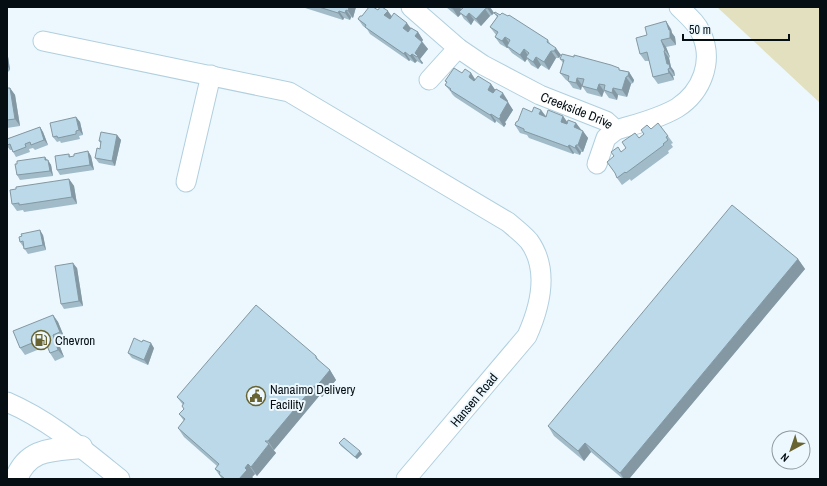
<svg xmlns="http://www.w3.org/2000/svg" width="827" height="486" font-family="'Archivo Narrow',sans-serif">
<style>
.green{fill:#e3e0bf}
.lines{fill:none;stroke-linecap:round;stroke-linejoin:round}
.minor-casing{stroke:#b1cfde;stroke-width:21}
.major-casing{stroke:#b1cfde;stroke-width:24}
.minor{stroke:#fff;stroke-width:19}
.major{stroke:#fff;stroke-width:22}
.wall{fill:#a1bbc8}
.shaded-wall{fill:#8398a2}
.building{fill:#bbd9e8;stroke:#8398a2}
.labels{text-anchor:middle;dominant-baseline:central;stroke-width:4;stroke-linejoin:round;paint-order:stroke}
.street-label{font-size:13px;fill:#040e13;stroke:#ecf8fe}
.poi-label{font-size:13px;fill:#040e13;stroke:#ecf8fe;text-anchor:start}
</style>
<rect width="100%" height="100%" fill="#ecf8fe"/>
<polygon class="green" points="717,7 820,7 820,103"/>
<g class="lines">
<g class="minor-casing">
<g id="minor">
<path id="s1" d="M411,7L458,48L483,65L540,95L606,121L616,130C636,124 658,119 677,108C702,92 714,61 701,33C697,23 687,15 679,7"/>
<path d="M43,41L289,92L508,222C515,228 523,234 529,241C550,270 540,307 527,336L406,479"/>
<polyline points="429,80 458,48"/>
<polyline points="597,164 606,138 616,130"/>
<polyline points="186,182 211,75"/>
<path d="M7,402C49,420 84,450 120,479"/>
</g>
</g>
<g class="major-casing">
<path id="major" d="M16,479C28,448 52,450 81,447"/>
</g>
<use href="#minor" class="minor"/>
<use href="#major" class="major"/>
</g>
<g class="wall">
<polygon points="302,7 356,7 353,18 351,17 350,20 344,18 343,20"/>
<polygon points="446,7 490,7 494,13 492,15 490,16 481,26 474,20 471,25 464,19 461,14 458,17"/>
<polygon points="378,10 392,16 418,32 423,40 422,41 428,49 420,59 423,63 422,64 417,61 415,63 410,60 409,61 370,34 367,29 363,26 358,19 362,16"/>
<polygon points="494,13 500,15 508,16 548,40 551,45 561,55 559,58 556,58 549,70 541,65 538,69 531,65 527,59 525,62 512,53 508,48 507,48 500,44 495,37 496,35 490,27 497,17"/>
<polygon points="671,29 672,33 675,37 676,45 666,47 670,57 669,58 671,67 674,71 675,76 673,76 674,80 658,84 653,77 649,61 645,61 640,54"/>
<polygon points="7,50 10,70 8,72 7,72"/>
<polygon points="560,59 621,70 629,72 634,80 633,83 631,84 627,97 618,95 617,100 609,98 604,91 602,97 587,93 582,86 581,90 573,88 568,81 566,80 560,73 563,63"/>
<polygon points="462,73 471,73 475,79 491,84 495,90 508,101 507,102 513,110 506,121 505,122 506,124 504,127 496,121 495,123 455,97 452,94 451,92 445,85 447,83 445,81"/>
<polygon points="7,88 10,88 15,95 20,126 7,128"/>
<polygon points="541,110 546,116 563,116 567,123 576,123 588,138 583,152 581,152 580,155 574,153 573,154 529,138 527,135 520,133 515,125 518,121 532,112"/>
<polygon points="76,117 80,122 83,135 79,136 80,139 61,143 60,141 57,142 53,137"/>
<polygon points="40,127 43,132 48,145 35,150 33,148 29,149 30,152 16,157 12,150 10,150 7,146 7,139"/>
<polygon points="651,129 668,136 673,143 671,144 673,147 668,151 669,153 631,181 630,179 622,185 617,178 639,138"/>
<polygon points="117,135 121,140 115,166 99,163 95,158 100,149 101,144 99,141"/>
<polygon points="88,151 91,156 94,170 60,175 57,170 69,154 71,157 74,156"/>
<polygon points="45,157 51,165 53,176 20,180 17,175"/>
<polygon points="69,179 74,186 77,204 24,212 23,210 17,211 12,204"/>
<polygon points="43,235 46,250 28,254 20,242"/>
<polygon points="798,259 805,269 629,479 623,479 591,452 584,461 554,436 548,426"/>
<polygon points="77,268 83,306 64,309 61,304"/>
<polygon points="53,315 58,322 65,339 58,342 64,357 55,361 50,353 47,346 25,355 20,348"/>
<polygon points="154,348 148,365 132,358 128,353"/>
<polygon points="316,356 320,362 330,370 336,380 322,397 320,395 274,450 273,450 276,453 257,476 255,474 252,477 254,479 222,479 215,469 217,466 184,437 178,428 184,421 179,414 184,409 182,406 183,405 177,397"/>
<polygon points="339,443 362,454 357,459 341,446"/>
</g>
<g class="shaded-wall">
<polygon points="349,7 356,7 353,18 348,11"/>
<polygon points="455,7 459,7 463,11 459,12 461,14 458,17 453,9"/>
<polygon points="488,7 490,7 494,13 492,15 487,8"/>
<polygon points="485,9 490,16 481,26 476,19"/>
<polygon points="346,10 351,17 350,20 345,13"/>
<polygon points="339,11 344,18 343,20 338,13"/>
<polygon points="388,11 393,18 390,22 384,15"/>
<polygon points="469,13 474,20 471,25 466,17"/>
<polygon points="666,21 671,29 672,33 675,37 676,45 670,38"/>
<polygon points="407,23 412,30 408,35 403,28"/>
<polygon points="418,32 423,40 420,44 415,36"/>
<polygon points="505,37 510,44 507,46 508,48 507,48 502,41"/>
<polygon points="661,40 666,47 670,57 665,50"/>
<polygon points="422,42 428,49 420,59 423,63 422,64 415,53"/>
<polygon points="556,48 561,55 559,58 554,51"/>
<polygon points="524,49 529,57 526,57 527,59 525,62 520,55"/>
<polygon points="7,50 10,70 7,65"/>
<polygon points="551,51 556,58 549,70 544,62"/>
<polygon points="664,51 669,58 671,67 674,71 675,76 667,64"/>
<polygon points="405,52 410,60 409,61 404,54"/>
<polygon points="412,54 417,61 415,63 410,56"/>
<polygon points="536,57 541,65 538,69 533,62"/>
<polygon points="668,69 673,76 674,80 669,73"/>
<polygon points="629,72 634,80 633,83 628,76"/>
<polygon points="471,73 476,81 474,85 469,77"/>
<polygon points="626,77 631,84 627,97 622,90"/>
<polygon points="577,78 582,85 581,90 576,83"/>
<polygon points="491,84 496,91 493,97 488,90"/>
<polygon points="599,84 604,91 602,97 597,90"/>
<polygon points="10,88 15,95 20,126 15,119"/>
<polygon points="613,88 618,95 617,100 612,93"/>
<polygon points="503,93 508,101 505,105 500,97"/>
<polygon points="508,102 513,110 506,121 505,122 506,124 504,127 499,119 500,116"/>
<polygon points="541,110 546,117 539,114"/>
<polygon points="491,114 496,121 495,123 490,115"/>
<polygon points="563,116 568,123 566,130 561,122"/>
<polygon points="76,117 80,122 83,135 79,130"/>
<polygon points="576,123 581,130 574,127"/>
<polygon points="40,127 43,132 48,145 44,140"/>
<polygon points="583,131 588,138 583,152 578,145"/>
<polygon points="117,135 121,140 115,166 112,161"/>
<polygon points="569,145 574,153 573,154 568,147"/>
<polygon points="576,145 581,152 580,155 575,148"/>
<polygon points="88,151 91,156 94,170 90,165"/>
<polygon points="45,157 48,162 48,160 51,165 53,176 50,171 45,160"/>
<polygon points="69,179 74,186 77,204 72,197"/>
<polygon points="40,230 43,235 46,250 43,245"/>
<polygon points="798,259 805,269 629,479 624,479 620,473"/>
<polygon points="73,263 77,268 83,306 79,301"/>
<polygon points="53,315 58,322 65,339 60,332"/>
<polygon points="53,335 58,342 64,357 58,350"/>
<polygon points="151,343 154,348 148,365 144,360"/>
<polygon points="330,370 336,380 322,397 316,387"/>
<polygon points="314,386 320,395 274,450 268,441"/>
<polygon points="585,443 591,452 584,461 578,451"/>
<polygon points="269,444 276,453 257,476 251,467"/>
<polygon points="360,451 362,454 357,459 355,457"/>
<polygon points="248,464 255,474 252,477 254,479 239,479 245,468"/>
</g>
<g class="building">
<polygon points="319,7 349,7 348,11 346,10 345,13 339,11 338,13"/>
<polygon points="369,7 373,7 378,10 380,7 382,7 388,11 384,15 390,19 394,13 407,23 403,28 408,32 411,28 418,32 415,36 422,42 415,53 418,56 417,57 412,54 410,56 405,52 404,54 365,27 366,25 358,19 360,16 362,16"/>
<polygon points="450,7 455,7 453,9"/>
<polygon points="461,7 488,7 487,8 485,9 476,19 469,13 466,17 459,12 463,8"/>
<polygon points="495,12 500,15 502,13 508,16 509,15 548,40 547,42 556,48 554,51 551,51 544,62 536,57 533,62 526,57 529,53 524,49 520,55 507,46 510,40 505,37 502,41 495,37 498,32 490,27 498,16 494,13"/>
<polygon points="666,21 669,30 670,30 670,38 661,40 665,50 664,51 667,64 669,64 670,68 668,69 669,73 653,77 647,52 640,54 636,38 647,35 645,27"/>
<polygon points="562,54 574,57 574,55 611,65 619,68 619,70 629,72 628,76 626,77 622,90 613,88 612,93 604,90 605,85 599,84 597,90 582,86 584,79 577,78 576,83 568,81 569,76 560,73 564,60 560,59"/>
<polygon points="454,68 462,73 465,69 471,73 469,77 474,81 478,76 491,84 488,90 493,93 496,89 503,93 500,97 508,102 501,114 500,116 501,116 499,119 491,114 490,115 450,90 451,89 445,85 447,82 445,81"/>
<polygon points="7,88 10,88 15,119 7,120"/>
<polygon points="534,107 541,110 539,114 546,117 548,110 563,116 561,122 567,124 568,120 576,123 574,127 583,131 578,145 576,145 575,148 569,145 568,147 524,131 524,129 515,125 516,122 518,121 523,108 532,112"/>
<polygon points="76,117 79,130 76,131 76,134 58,138 57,136 53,137 50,123"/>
<polygon points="658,123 668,136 666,137 668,140 663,144 664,145 626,173 625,172 617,178 615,173 607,162 614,156 611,152 618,147 621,152 626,148 622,142 635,133 639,138 644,134 641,130 647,125 651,129"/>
<polygon points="40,127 44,140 31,145 30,142 25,144 26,147 13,152 10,144 7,145 7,139"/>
<polygon points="101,132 117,135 112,161 95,158 97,148 100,149 101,141 99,141"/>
<polygon points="88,151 90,165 57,170 55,156 69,154 69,157 74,156 74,154"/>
<polygon points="45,157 45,160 48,160 50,171 17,175 15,164 17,164 17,161"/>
<polygon points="69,179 72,197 19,205 19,203 12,204 10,190 16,189 16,187"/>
<polygon points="732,205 798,259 620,473 585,443 578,451 548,426"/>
<polygon points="40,230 43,245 24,249 23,241 20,242 19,237 22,236 21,234"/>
<polygon points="73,263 79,301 61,304 55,266"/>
<polygon points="256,305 316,356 316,358 330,370 316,387 314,386 268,441 265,441 269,444 251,467 248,464 245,468 247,470 239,479 225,479 219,474 220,472 215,469 219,464 178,428 185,419 179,414 184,409 182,406 184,403 177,397"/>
<polygon points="53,315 60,332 53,335 58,350 50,353 44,338 20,348 13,331"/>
<polygon points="134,338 142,342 143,340 151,343 144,360 128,353"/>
<polygon points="344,438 360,451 355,457 339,443"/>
</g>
<defs>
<g id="fuel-ring" transform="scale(1)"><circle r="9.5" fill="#ecf8fe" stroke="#686330" stroke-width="1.5"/><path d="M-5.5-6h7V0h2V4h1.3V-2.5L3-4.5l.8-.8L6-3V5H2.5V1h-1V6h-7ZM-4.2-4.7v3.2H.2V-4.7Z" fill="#686330"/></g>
<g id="civic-ring" transform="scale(1)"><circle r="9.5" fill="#ecf8fe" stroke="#686330" stroke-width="1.5"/><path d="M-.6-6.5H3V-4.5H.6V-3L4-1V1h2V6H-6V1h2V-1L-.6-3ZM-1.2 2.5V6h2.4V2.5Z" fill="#686330"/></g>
</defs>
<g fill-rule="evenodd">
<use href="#fuel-ring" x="41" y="340"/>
<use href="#civic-ring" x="256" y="396"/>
</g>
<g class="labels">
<g class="street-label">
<text stroke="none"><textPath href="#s1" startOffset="197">Creekside Drive</textPath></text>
<text transform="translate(474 400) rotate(-50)">Hansen Road</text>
</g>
<g class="poi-label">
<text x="55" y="340">Chevron</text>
<text x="270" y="389">Nanaimo Delivery<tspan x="270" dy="15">Facility</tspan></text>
</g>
</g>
<rect width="827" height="486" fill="none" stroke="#040e13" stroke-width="16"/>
<g transform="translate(791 450) rotate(220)"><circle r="19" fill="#ecf8fe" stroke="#8f9aa0"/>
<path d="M0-3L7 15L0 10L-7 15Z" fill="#686330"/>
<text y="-6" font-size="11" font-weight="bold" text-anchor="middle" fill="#040e13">N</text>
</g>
<path d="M683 34v6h106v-6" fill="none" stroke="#040e13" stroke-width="2"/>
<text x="689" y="34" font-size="12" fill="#040e13" stroke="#ecf8fe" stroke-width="3" paint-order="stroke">50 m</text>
</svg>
